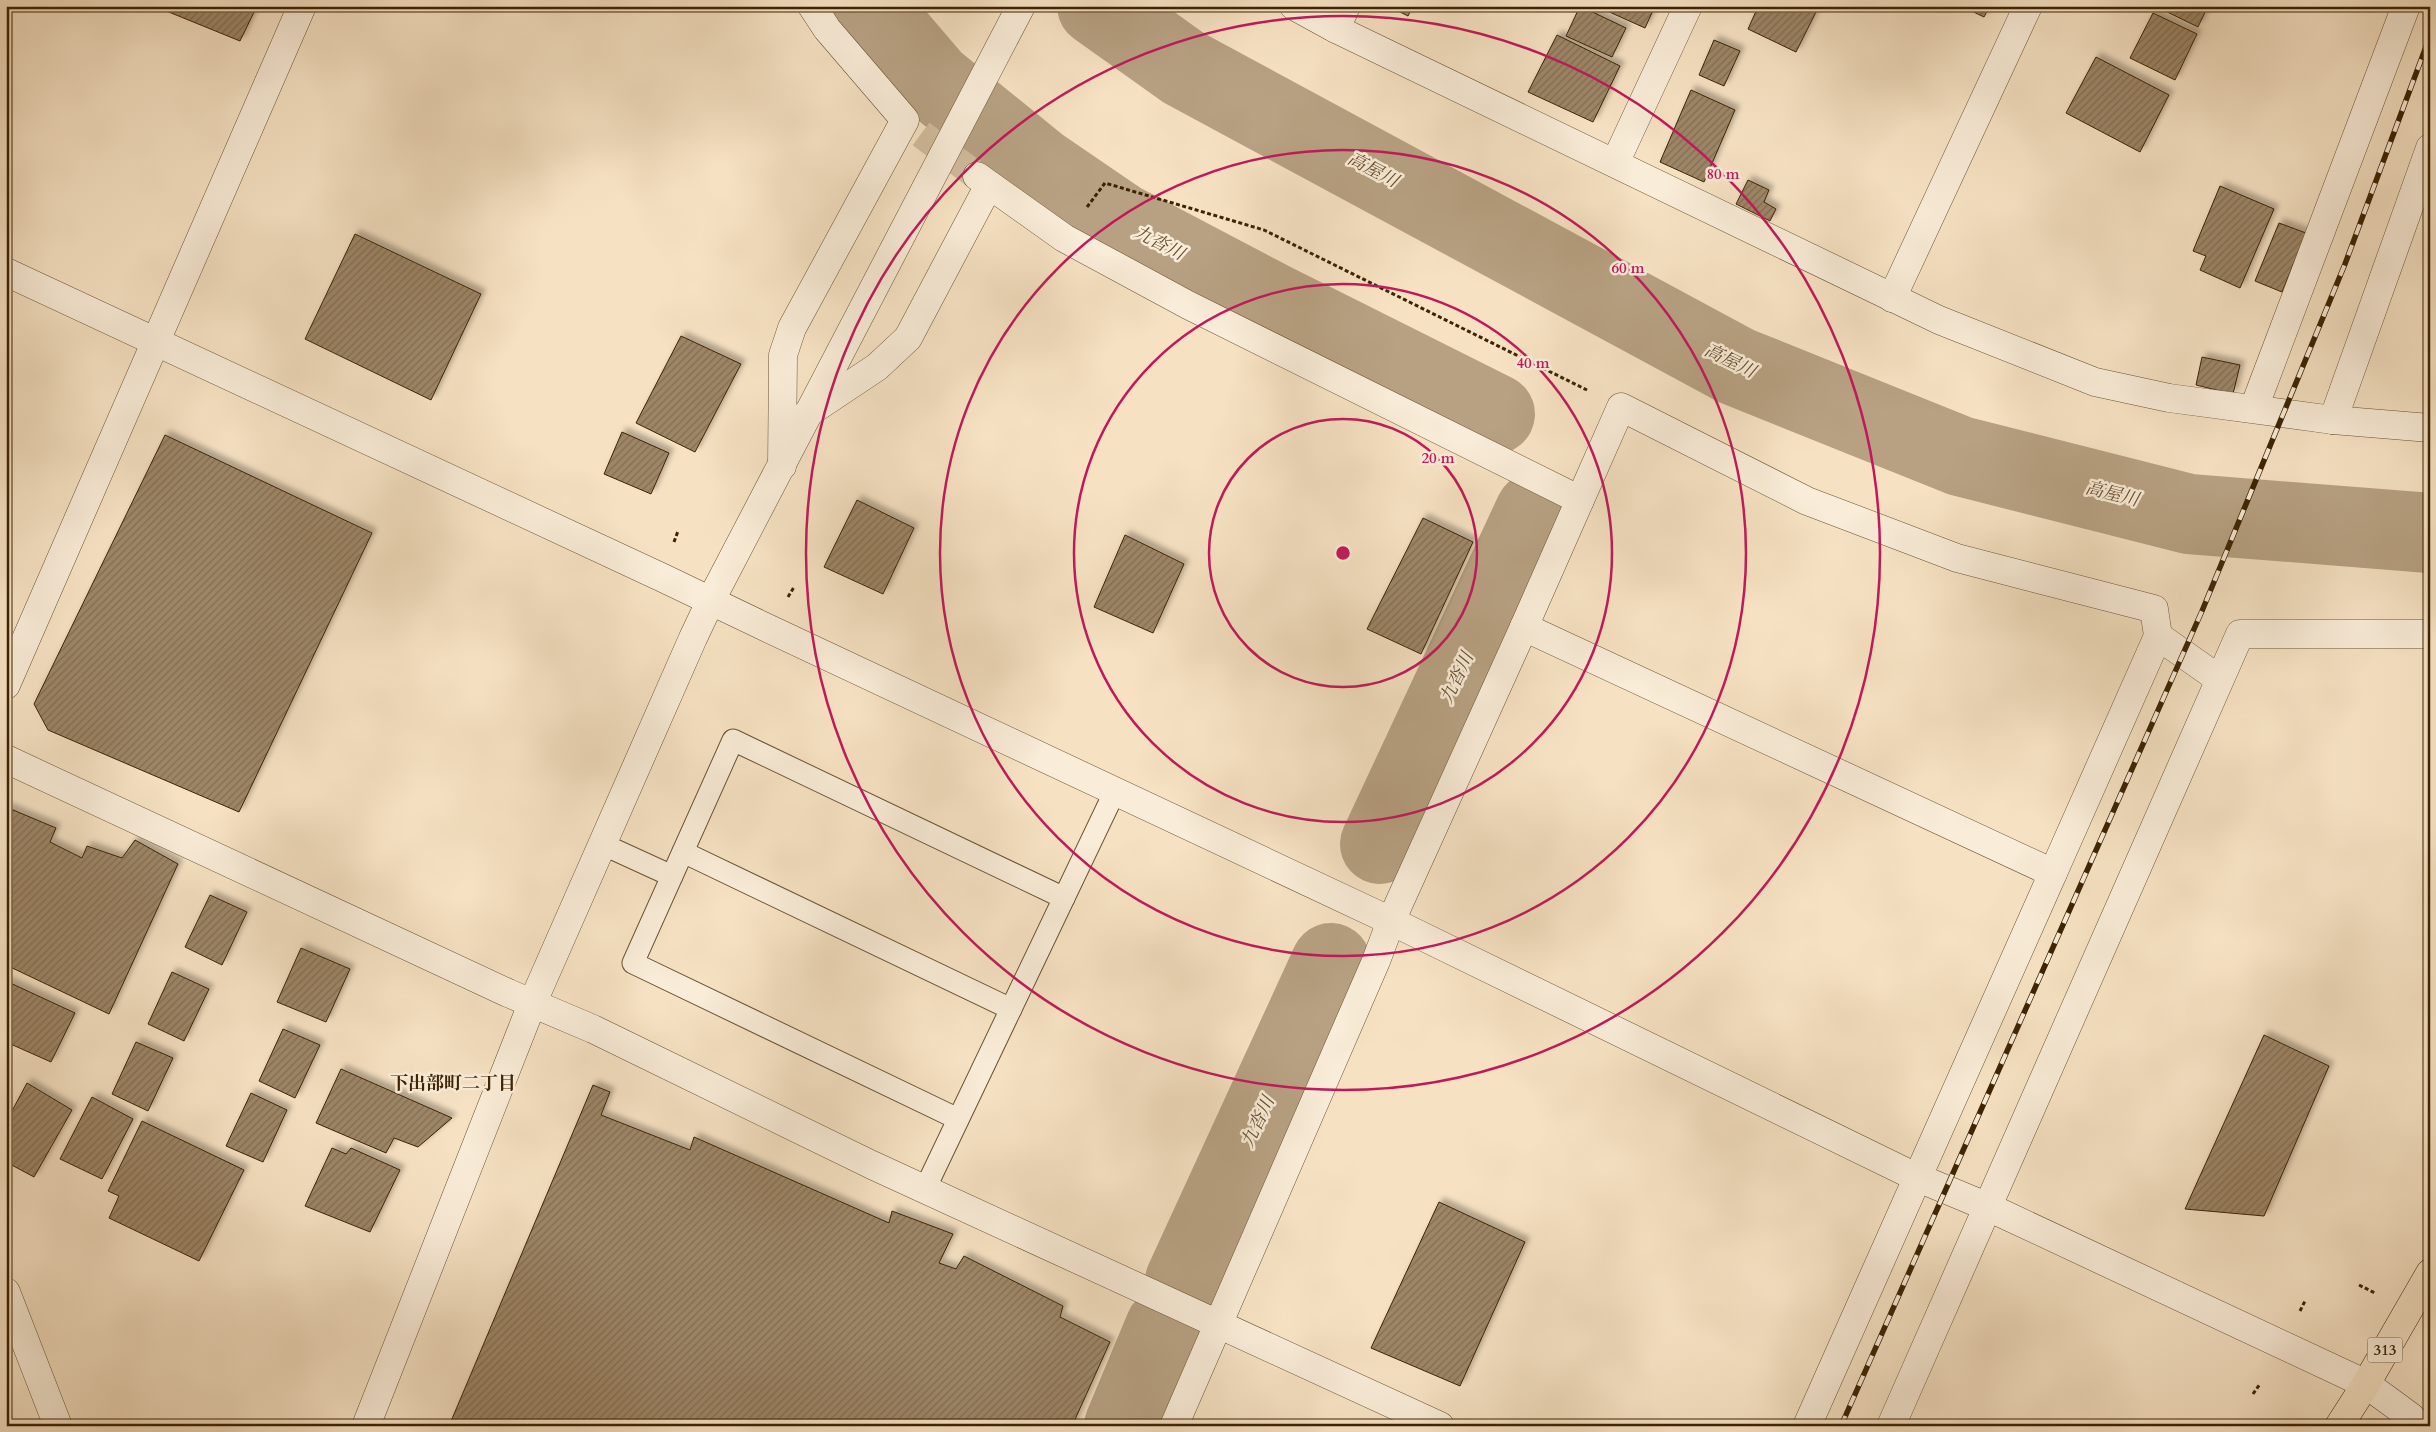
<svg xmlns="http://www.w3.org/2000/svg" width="2436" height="1432" font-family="Cardo,'Noto Serif JP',serif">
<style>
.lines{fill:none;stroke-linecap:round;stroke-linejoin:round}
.river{stroke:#b7a182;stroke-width:80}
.building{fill:url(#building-hatch);stroke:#3c2303;filter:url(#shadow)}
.minor-tunnel{stroke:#d1bc9d;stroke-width:28;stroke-dasharray:28 14;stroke-linecap:butt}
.service-casing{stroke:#6a5333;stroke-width:23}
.minor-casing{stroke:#6a5333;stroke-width:29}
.tertiary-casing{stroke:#6a5333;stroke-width:29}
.trunk-casing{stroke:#3c2303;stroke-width:29}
.path{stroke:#3c2303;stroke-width:3;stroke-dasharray:4 2.5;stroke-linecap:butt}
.service{stroke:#f9ecd8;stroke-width:21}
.minor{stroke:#f9ecd8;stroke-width:28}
.tertiary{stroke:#f9ecd8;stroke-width:28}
.trunk{stroke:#f6e2c3;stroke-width:28}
.rail-casing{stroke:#3c2303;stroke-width:5.5}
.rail{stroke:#f9ecd8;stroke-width:4;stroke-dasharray:11;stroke-linecap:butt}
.ring{fill:none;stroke:#c2185b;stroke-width:2.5}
.labels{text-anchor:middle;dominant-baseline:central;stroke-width:5;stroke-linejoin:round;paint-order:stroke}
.shield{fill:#f9ecd8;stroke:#755f43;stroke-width:1}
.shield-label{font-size:15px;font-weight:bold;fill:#3c2303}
.water-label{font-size:18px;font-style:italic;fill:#674f2f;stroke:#f9ecd8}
.neighbourhood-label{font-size:18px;font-weight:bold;fill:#3c2303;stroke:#f9ecd8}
.centre{fill:#c2185b;stroke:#f9ecd8;stroke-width:2.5}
.ring-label{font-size:15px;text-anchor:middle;font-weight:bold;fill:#c2185b;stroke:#f9ecd8;stroke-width:5;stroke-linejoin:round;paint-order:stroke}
</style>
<defs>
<pattern id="building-hatch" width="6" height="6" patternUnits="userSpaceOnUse" patternTransform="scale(1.25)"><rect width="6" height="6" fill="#9d8667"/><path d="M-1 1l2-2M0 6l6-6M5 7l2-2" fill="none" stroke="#816d53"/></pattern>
<filter id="shadow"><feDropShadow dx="4.5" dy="-4.5" stdDeviation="2.5" flood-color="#0004"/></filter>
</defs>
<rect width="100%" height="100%" fill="#f6e2c3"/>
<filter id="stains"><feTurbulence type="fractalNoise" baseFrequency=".004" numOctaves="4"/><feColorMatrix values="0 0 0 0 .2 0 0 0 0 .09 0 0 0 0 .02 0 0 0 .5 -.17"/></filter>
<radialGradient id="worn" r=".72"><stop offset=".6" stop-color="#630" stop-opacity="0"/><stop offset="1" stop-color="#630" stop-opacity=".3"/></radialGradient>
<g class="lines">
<g class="river">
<polyline points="869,6 933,81 1039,167 1121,223 1275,304 1495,414"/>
<polyline points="1097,6 1184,68 1736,366 1960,456 2189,514 2430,533"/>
<polyline points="1380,844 1535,512"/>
<polyline points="1185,1281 1331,963"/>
<polyline points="1124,1426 1165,1328"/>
</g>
</g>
<g class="building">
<polygon points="154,6 257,6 240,41"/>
<polygon points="1388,6 1413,6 1408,16"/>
<polygon points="1580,6 1626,28 1612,57 1566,36"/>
<polygon points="1596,6 1655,6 1645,28"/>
<polygon points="1753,6 1819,6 1796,52 1748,29 1757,9"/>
<polygon points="1961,6 1990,6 1984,17"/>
<polygon points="2155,6 2208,6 2198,27"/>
<polygon points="2153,13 2197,34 2175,80 2130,58"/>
<polygon points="1557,35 1620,66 1593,122 1528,92"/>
<polygon points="1714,40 1740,51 1724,86 1699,75"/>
<polygon points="2096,57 2169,95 2140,152 2066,113"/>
<polygon points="1691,90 1735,110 1704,182 1660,162"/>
<polygon points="1748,180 1769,190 1764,202 1776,209 1770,221 1736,204"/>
<polygon points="2220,186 2274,209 2240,288 2200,270 2206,256 2193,251"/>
<polygon points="2279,223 2306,233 2282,292 2255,281"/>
<polygon points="355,234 481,294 431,400 305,339"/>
<polygon points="681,336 741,364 695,452 636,423"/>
<polygon points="2202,357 2240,365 2233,394 2196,385"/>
<polygon points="622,432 669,453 651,494 604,474"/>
<polygon points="165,435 372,533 239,812 48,730 34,704"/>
<polygon points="857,500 914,528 883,594 824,567"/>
<polygon points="1423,518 1473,542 1421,654 1367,629"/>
<polygon points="1125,535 1184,564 1153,633 1094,607"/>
<polygon points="6,807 56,828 50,842 82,858 87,846 122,858 135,840 178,864 109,1014 6,965"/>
<polygon points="210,895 247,912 222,965 185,947"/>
<polygon points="301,948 350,969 326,1022 277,1002"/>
<polygon points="172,972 209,989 184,1041 148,1024"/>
<polygon points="6,981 75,1013 51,1062 6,1042"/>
<polygon points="283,1029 320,1045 295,1098 259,1081"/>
<polygon points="2264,1035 2329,1066 2264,1216 2185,1209"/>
<polygon points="136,1042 173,1058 148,1111 112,1094"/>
<polygon points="341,1069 452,1118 418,1147 394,1138 386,1153 316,1123"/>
<polygon points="27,1083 72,1110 34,1177 6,1162 6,1122"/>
<polygon points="593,1085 610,1092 601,1115 690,1150 694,1137 889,1223 892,1211 953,1234 939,1263 956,1269 964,1256 1063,1306 1060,1317 1110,1342 1072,1426 449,1426"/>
<polygon points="251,1093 287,1110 263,1162 226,1146"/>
<polygon points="92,1097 133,1119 102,1179 60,1159"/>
<polygon points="142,1121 244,1170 199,1261 109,1218 119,1196 108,1191"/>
<polygon points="332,1148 346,1154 351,1148 400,1170 370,1232 305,1206"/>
<polygon points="1439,1202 1525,1242 1460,1386 1371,1348"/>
</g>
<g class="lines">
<polyline class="minor-tunnel" points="921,134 977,176"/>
<g class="service-casing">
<g id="service">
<polyline points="602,844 672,876"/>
<polyline points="683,852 1011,1009"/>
<polyline points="958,1119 633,963 733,740 1064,898"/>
<polyline points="925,1189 1115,791"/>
</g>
</g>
<g class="minor-casing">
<g id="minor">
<polyline points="1294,6 1336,29 1939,320 2095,382 2169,398 2333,420 2430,428"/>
<polyline points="1336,29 1346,6"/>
<polyline points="1615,163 1688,6"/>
<polyline points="977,176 1064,238 1188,305 1580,500"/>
<polyline points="1892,298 2028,6"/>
<polyline points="2254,408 2406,6"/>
<polyline points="808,413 877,367 908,338 989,185"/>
<polyline points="2333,420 2430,148"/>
<polyline points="782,466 783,355 792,328 905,120 827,29 812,6"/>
<polyline points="1524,627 2053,873 1807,1426"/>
<polyline points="2158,636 2219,679"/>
<polyline points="6,759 508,993 593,1029 872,1165 1440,1426"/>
<polyline points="1391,921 1524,627 1621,407 1807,501 1957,558 2154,609 2158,636 2053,873"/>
<polyline points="2366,1384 2411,1417 2418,1426"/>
<polyline points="1891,1426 2240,634 2430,634"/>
</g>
</g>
<g class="tertiary-casing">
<g id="tertiary">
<polyline points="6,272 663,578 761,625 1391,921 1916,1177 1988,1207 2366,1384"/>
<polyline points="6,685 302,6"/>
<polyline points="6,1292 58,1426"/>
<polyline points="366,1426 532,1004 693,638 711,600 1021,6"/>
<polyline points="1174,1426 1376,961 1391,921"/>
</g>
</g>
<g class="trunk-casing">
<polyline id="trunk" points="2339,1426 2366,1384 2430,1273"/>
</g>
<g class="path">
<polyline points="1087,207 1105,183 1264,230 1587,390"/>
<polyline points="674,542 678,531"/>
<polyline points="788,597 794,587"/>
<polyline points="2359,1285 2375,1293"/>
<polyline points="2300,1311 2305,1301"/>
<polyline points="2253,1394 2260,1384"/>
</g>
<use href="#service" class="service"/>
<use href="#minor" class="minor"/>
<use href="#tertiary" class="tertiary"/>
<use href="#trunk" class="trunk"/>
<g class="rail-casing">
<polyline id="rail" points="1841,1426 2202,611 2345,264 2430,36"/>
</g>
<use href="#rail" class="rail"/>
</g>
<g class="ring">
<circle cx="1343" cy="553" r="134"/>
<circle cx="1343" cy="553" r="269"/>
<circle cx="1343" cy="553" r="403"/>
<circle cx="1343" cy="553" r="537"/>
</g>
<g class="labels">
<rect class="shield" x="2367.5" y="1337.5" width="35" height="25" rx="4"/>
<g class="shield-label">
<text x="2385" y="1350">313</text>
</g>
<g class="water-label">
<text transform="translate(1373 170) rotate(28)">高屋川</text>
<text transform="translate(1159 243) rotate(27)">九沓川</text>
<text transform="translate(1730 361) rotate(26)">高屋川</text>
<text transform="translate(2112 494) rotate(14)">高屋川</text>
<text transform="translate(1457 678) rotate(-65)">九沓川</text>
<text transform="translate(1258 1122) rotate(-65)">九沓川</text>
</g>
<g class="neighbourhood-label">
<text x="453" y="1083">下出部町二丁目</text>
</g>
</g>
<circle cx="1343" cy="553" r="8" class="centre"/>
<g class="ring-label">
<text x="1723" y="179">80 m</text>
<text x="1628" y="273">60 m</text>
<text x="1533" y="368">40 m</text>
<text x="1438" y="463">20 m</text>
</g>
<rect width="2436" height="1432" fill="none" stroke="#f6e2c3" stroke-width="25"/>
<rect x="8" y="8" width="2421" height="1417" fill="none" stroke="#3c2303" stroke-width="2.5"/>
<rect x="12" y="12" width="2411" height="1407" fill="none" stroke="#3c2303"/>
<rect width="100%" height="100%" filter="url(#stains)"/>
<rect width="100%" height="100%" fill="url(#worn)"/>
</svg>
